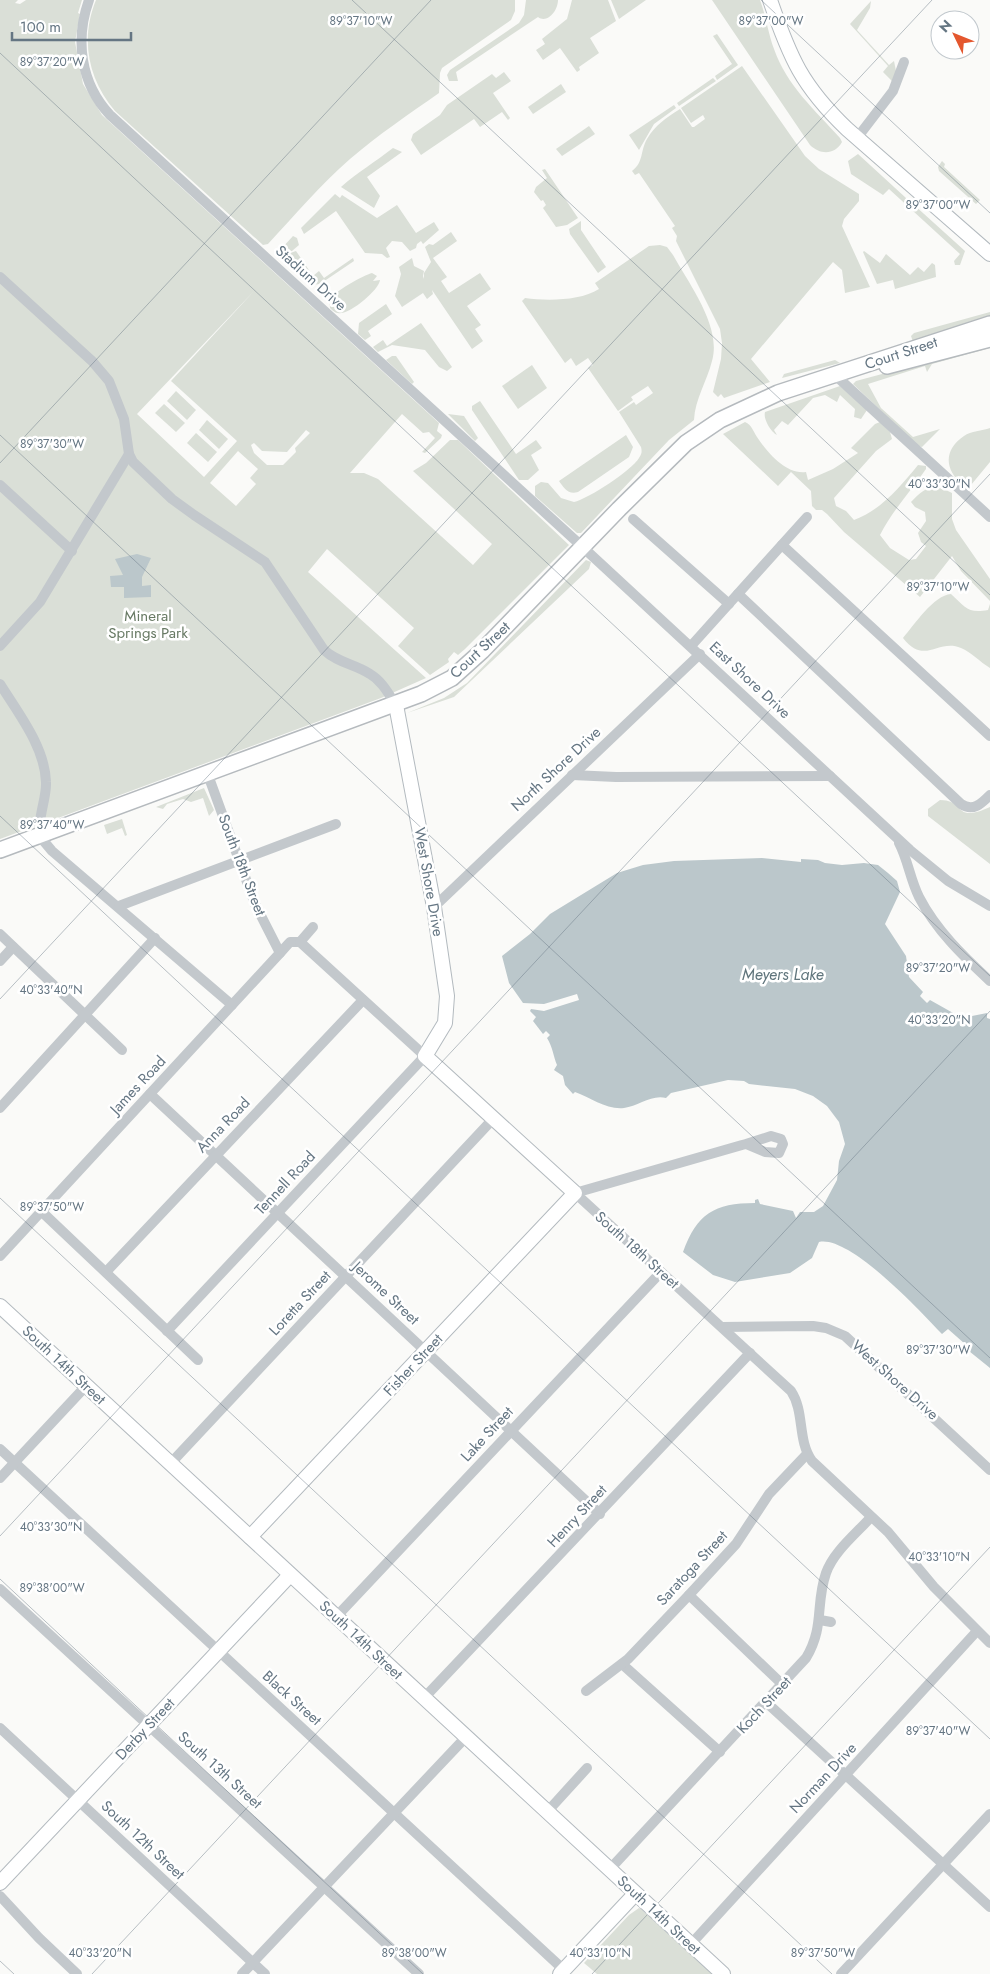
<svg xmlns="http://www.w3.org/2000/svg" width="990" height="1974" font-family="Jost,sans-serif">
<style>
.green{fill:#dadfd7;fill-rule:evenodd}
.water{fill:#bbc7cb}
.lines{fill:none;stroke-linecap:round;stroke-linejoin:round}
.secondary-casing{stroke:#b3babf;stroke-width:16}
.primary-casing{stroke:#b5babe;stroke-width:18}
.street{stroke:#c3c8cc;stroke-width:10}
.secondary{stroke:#fff;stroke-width:14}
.primary{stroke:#fff;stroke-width:15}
.ticks{fill:none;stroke:#657683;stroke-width:1;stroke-opacity:0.45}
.labels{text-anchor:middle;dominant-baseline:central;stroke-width:5;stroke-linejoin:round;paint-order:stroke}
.street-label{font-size:15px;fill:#657683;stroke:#fff}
.park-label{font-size:15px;fill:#687a64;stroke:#fff}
.water-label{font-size:16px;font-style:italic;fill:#60757c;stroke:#fff}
.ticks-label{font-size:12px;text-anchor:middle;fill:#657683;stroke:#fff;stroke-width:5;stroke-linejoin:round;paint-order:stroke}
</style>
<rect width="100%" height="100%" fill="#fafaf8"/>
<g class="green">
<path d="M0,0H18L15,3L20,4L26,0H82L78,13L80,14L75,42L83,84L102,115L439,423L437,431L442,435L441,438L425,453L422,452L435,438L429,432L423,433L402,414L350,473H364L378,479L473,565L492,544L413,471L426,463L450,440H458L569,545L465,649L458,655L454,652L448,659L449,662L430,675L398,646L414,628L327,549L308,572L426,678L381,698L50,821L47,819L36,823L35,826L0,839ZM255,290L171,381L237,441L204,477L137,414ZM306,430L310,433L295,448L296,452L283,465H267L254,453L251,445L254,443L262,451L287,452ZM238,451L258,469L250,478L256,484L236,506L210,483Z"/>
<path d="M96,0H515V11L511,20L442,68L440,73L439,93C409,114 378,135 350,159C320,185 295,215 268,244L263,245L115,111C88,79 80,39 96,0Z"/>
<path d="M526,0H558C558,11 547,24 538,17L456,72L458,81H449L447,75L450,70L519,23L524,15Z"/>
<polygon points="572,0 608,0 616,21 590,38 599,53 579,67 580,70 577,72 560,48 543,60 536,50 545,44 542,39 567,19"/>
<polygon points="611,0 646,0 619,19"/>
<path d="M712,0H760C766,16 768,33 774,49C787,86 815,110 840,138L842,142C835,155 820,155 810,145Z"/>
<polygon points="871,1 870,8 857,30 889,65 894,61 896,71 892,81 883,72 888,66 850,24"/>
<polygon points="717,34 738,65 717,80 715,76 732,64 713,36"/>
<path d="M742,66L805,156L819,169L859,194V201L844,219L842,226L870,287L845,293L842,270L833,262L751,359L770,382L724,398L721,394L718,397L713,392L721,359L722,343L720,329L676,241L677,236L672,228L675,226L639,173L635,175L632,171C644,162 640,151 647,139C655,125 666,118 680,109L692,127H694L705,119L703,115L691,123L681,108Z"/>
<polygon points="504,72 511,81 493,93 510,118 508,120 502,112 480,127 474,119 421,155 411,140 413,134 440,115 447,105 492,74 496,78"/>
<polygon points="713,78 716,81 679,106 677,103"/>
<polygon points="561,84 566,92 533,114 528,107"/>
<polygon points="674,105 676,108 654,124 639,150 629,135"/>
<polygon points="589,126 595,134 562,156 556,149"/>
<path d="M393,148L402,152L367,177L380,196L374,208L341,187C358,172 375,162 393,148Z"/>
<polygon points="858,154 906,198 907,201 913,204 965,251 960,265 955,265 954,261 960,254 889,189 883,195 851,174 848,161"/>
<polygon points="942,161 945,164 944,167 980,200 976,204 939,171 938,167"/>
<polygon points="545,169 578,218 567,225 556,227 543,208 546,205 543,200 541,201 534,192 536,187 547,178 542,170"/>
<polygon points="335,194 340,198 342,195 377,218 397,205 416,233 434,222 439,230 423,244 421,241 417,244 416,248 410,251 402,242 392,241 386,248 390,257 387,258 382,254 365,253 336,211 304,234 301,228"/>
<polygon points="581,221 581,230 606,267 598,273 570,234 569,229"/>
<polygon points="451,232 457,241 433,258 447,277 441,281 449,293 480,273 491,289 467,306 481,325 475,329 483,341 472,349 432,290 433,294 427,299 423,293 402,307 395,296 401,274 399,267 412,258 414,266 424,271 423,276 424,279 424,273 431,262 425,247 429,244 433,245"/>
<polygon points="293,236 297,238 299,245 292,251 282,252 282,248"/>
<path d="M660,245L667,247L673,255C689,284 722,327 712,361C707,381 695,399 694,420L669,440L581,533H577L535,496V486L541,482L548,483L561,498L574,502C588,499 632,470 639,458C642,454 642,451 641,447L619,412L634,402L636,405L653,393L648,386L631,397L633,400L618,411L588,368L593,365L588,358L576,366L571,358L565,363L522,301L525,298C547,301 580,301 599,289L595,283L649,246Z"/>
<polygon points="296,251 313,276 319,271 324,278 353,258 354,261 320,284 311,285 279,257"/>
<polygon points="864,251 880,263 886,254 910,275 918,267 924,272 932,263 935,265 936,277 895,289 893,280 877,284 863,252"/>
<path d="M372,273L377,276L373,281L380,280C379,290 351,313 341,313C336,314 333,311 330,308C330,305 329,303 330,300C333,292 364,275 372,273Z"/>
<polygon points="386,304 392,314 368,331 371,336 365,340 358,334 359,323"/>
<polygon points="990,312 990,317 913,342 911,336 914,333"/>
<polygon points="421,323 452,367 447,371 439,367 425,350 392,345 378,352 373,347 383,340 387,346"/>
<polygon points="990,345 990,348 932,364 927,372 925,366 868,384 881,408 913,437 940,429 922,447 918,446 853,384 856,381"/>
<polygon points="392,356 396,356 414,382 412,384 386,360"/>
<polygon points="835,360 840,363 782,378 784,374"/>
<polygon points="532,365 547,388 518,409 502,386"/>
<path d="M840,386L867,410L861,419L854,417L855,409L840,395L837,402L825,395L813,398L788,425L782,421L774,430L777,435C771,432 763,419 765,412Z"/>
<polygon points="176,391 196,410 187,420 167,401"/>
<polygon points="480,401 516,454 536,440 542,448 531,455 539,470 528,480 519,480 472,410 472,406"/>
<polygon points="164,404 185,423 176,432 155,413"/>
<polygon points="448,414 464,416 478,438 475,441"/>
<polygon points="207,420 228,439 219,449 199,430"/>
<path d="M745,422C752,425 753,431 757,437C767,452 786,475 806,472L808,480L833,469L858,453L851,448L875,424L880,422L890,432L892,439L876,451L834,498L836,506L846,511L854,520C881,510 900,487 918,465L926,466V469C911,491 892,511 880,535L890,548L909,560L916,559L926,546L921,542L918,533L926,521L925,512L915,507L911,502C925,487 933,483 952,493V519L956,530L990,579V601L961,571L952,556L920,597L844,532L827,514L822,510H816L812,506L811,491L791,472L778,486L723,434Z"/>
<path d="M990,428V462L971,485L962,484C945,470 943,450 964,436C971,431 982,431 990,428Z"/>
<polygon points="196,433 217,452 208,462 187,443"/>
<path d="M626,435L633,447L629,457L578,492C568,495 564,488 559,481Z"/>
<polygon points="586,560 591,562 589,569 454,697 407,713 444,698 467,683"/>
<path d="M951,594C965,607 968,614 988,610L990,604V668C980,662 971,652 961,648C938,638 925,666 903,638C914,625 934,595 951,594Z"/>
<polygon points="204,788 214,810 209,816 203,798 191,802 183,799 167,804 163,809 156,807"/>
<path d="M940,800C966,800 953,824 990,807V864L928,816V809Z"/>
<polygon points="122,819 127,835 125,836 122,828 107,834 104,825"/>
<polygon points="639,1908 641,1909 712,1974 597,1974 584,1963 629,1915"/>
</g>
<g class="water">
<polygon points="137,554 151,558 142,577 142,586 151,585 151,597 124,598 124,587 111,587 110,576 123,575 115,559"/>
<path d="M762,858L801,862V859L818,860L825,863L842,865L864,863L878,865L888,873L897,881L900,892L885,924L906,956L909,977L923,992L920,996L927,1003L930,1000L962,1018L987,1013V1018L990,1019V1368L964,1347L965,1344L948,1329L942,1334C921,1312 850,1235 819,1242L812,1258L790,1273L735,1282L713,1275L683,1252C697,1214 714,1203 755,1203V1200L758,1199L760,1204L793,1211L796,1218L800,1212H814L823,1206L837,1180L839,1161L845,1144L839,1122L827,1106L813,1096L795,1089L749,1084L744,1081L728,1080L671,1093L666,1098C652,1094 638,1106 624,1108C607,1110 591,1098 575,1092L573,1094L565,1085L563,1076L554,1070L557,1065C553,1055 553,1048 547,1038L550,1035L546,1031L543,1034L533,1021L536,1017L530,1011L531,1009L544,1011L579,1000L577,994L544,1004L523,1003L509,983L502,956L530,934L550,914L617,873L643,865L674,861Z"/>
</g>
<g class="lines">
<g class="secondary-casing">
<g id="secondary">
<path d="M770,0C790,58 802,86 847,129L990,254"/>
<polyline points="0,1306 723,1974"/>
<polyline points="250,1537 575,1193 425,1056 445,1023 447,996 434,907 396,705"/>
<polyline points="0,1883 290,1575"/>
<polyline points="560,1974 635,1894"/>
</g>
</g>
<g class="primary-casing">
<g id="primary">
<polyline points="887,366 990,339"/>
<polyline points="0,850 421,694 452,678 482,651 619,509 686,443 720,420 778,393 990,324"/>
</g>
</g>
<g class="street">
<path d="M89,0C75,39 80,83 110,115L575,540L910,850L948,881L990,906"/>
<polyline points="857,138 893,91 904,62"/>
<path d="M0,277L92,361L109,381L124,419L129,454L133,462L172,499L194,515L265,562L324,650C338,663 355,664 370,674C382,681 388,693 396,705"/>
<polyline points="835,375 990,517"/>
<polyline points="0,485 72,551"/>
<polyline points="633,519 729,604"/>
<polyline points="782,545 990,736"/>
<path d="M738,594L961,804C973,812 981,804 990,795"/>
<polyline points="0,646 40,602 129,454"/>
<polyline points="691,646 807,517"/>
<path d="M0,684C18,713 45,747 46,782C47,800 35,822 42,839L52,851L232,1005"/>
<polyline points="208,775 255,904 280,953"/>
<polyline points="572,775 616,777 830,776"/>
<path d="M899,843C908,860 910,879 919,897C936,930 963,956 990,981"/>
<polyline points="119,906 336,824"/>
<polyline points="434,907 700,654"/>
<polyline points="0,934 122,1050"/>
<polyline points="300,942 313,927"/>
<polyline points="0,961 13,947"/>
<polyline points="150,1094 600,1514"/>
<polyline points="0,1108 155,938"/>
<path d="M746,1144L771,1136L781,1139L783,1144L779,1153L765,1152L746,1144L742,1145L575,1193L791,1391C805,1412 797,1440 812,1461L888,1532L934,1587L990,1643"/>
<polyline points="41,1211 198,1360"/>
<polyline points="0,1256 280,953 290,942 300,942"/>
<polyline points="106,1272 363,1000"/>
<polyline points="722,1327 813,1326 826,1328 845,1336 990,1470"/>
<polyline points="167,1331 425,1056 300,942"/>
<polyline points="0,1449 564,1970"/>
<polyline points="170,1464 493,1119"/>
<polyline points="0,1478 86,1386"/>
<polyline points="0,1589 419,1974"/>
<polyline points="689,1595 783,1685"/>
<polyline points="336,1617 661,1272"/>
<polyline points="820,1620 831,1622"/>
<polyline points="622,1664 720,1752"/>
<polyline points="586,1691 628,1659 689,1595 736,1544 769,1494 807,1454"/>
<polyline points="424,1698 750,1353"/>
<polyline points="767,1703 990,1907"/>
<polyline points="0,1728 265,1974"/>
<polyline points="547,1812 587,1768"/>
<path d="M610,1869L806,1658C825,1626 815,1605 826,1573C834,1551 856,1534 871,1517"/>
<polyline points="0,1896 39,1938 77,1974"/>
<polyline points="691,1944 977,1631"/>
<polyline points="242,1974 466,1737"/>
<polyline points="841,1974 990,1814"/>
</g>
<use href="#secondary" class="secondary"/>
<use href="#primary" class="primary"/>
</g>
<path class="ticks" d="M352,0L990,595M761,0L990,213M0,53L990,976M0,435L990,1358M0,463L431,0M0,816L990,1739M0,999L932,0M0,1198L832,1974M0,1536L990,474M0,1579L423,1974M0,1961L14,1974M92,1974L990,1011M592,1974L990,1547"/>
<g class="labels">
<g class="street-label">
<text transform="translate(311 278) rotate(42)">Stadium Drive</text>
<text transform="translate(901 353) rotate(-18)">Court Street</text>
<text transform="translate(480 650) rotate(-43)">Court Street</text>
<text transform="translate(750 680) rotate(43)">East Shore Drive</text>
<text transform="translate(556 769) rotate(-43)">North Shore Drive</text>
<text transform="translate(242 865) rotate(69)">South 18th Street</text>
<text transform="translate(429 882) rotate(80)">West Shore Drive</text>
<text transform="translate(138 1085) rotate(-47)">James Road</text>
<text transform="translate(223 1125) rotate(-46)">Anna Road</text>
<text transform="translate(285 1183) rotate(-47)">Tennell Road</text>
<text transform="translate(637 1250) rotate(42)">South 18th Street</text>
<text transform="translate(386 1293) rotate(43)">Jerome Street</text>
<text transform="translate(300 1303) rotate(-47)">Loretta Street</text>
<text transform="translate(64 1365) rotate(43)">South 14th Street</text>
<text transform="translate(413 1365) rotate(-47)">Fisher Street</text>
<text transform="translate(895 1380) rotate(42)">West Shore Drive</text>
<text transform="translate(487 1434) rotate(-47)">Lake Street</text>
<text transform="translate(577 1516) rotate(-47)">Henry Street</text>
<text transform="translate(692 1568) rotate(-47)">Saratoga Street</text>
<text transform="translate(361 1640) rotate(43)">South 14th Street</text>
<text transform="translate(292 1698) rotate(42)">Black Street</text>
<text transform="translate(764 1705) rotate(-47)">Koch Street</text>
<text transform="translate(145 1729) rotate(-47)">Derby Street</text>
<text transform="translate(220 1770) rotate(42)">South 13th Street</text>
<text transform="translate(823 1778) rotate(-47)">Norman Drive</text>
<text transform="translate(143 1840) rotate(43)">South 12th Street</text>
<text transform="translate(659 1915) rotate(43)">South 14th Street</text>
</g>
<g class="park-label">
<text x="148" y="616">Mineral<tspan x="148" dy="17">Springs Park</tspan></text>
</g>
<g class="water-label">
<text x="783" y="974">Meyers Lake</text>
</g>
</g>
<g class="ticks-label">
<text x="361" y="25">89°37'10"W</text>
<text x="771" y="25">89°37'00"W</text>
<text x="52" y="66">89°37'20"W</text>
<text x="938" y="209">89°37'00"W</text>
<text x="52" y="448">89°37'30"W</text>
<text x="939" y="488">40°33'30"N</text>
<text x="938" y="591">89°37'10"W</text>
<text x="52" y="829">89°37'40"W</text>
<text x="938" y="972">89°37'20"W</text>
<text x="51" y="994">40°33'40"N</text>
<text x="939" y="1024">40°33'20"N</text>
<text x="52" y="1211">89°37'50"W</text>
<text x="938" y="1354">89°37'30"W</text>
<text x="51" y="1531">40°33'30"N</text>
<text x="939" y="1561">40°33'10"N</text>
<text x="52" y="1592">89°38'00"W</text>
<text x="938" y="1735">89°37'40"W</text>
<text x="100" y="1957">40°33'20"N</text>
<text x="600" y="1957">40°33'10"N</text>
<text x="414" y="1957">89°38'00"W</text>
<text x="823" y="1957">89°37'50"W</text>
</g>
<g transform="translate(955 35) rotate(313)"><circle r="24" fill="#ffffff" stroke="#c1c8cd"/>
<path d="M0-4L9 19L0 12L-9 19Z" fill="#e4572e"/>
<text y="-8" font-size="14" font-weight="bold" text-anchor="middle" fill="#657683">N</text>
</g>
<path d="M12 32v8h119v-8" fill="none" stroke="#657683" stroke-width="2.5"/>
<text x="20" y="32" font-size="15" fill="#657683" stroke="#ffffff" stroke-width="4" paint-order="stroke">100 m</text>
</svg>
